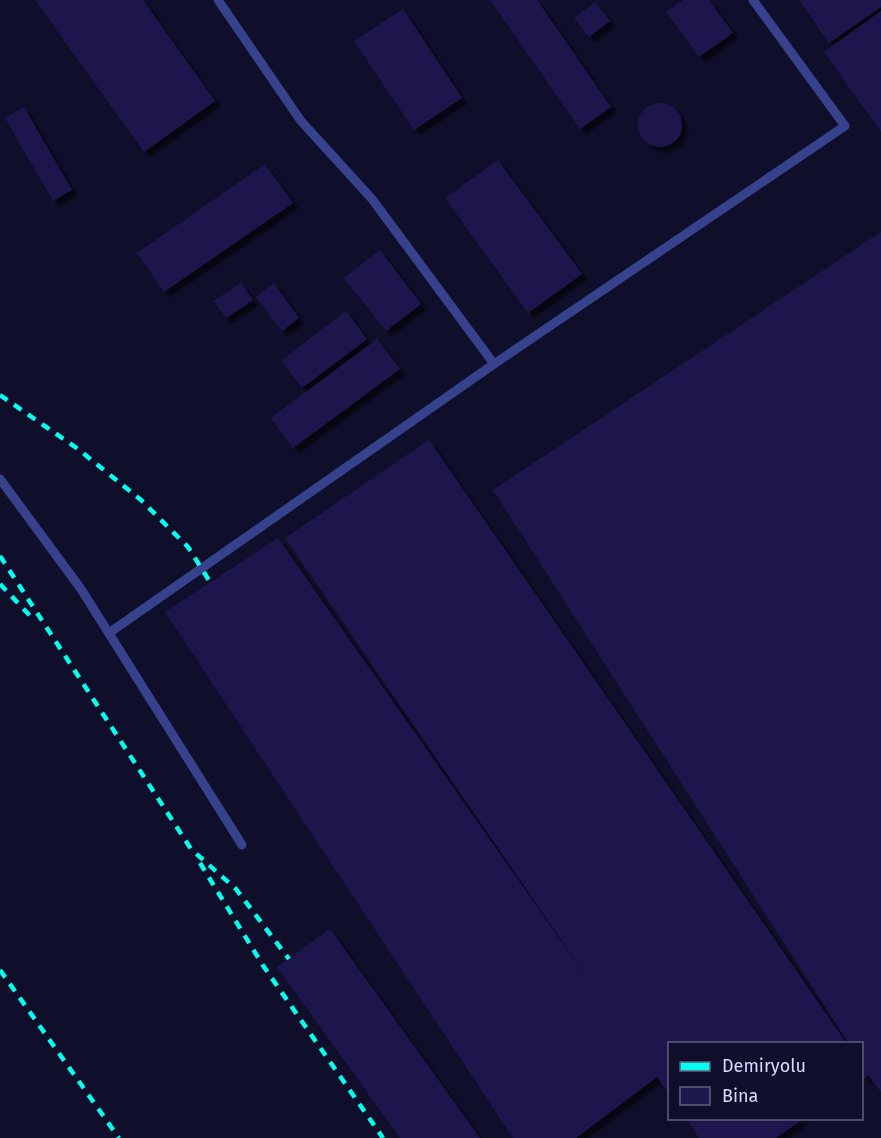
<svg xmlns="http://www.w3.org/2000/svg" width="881" height="1138" font-family="'Fira Sans',sans-serif">
<style>
.building{fill:#1b194d;filter:url(#shadow)}
.lines{fill:none;stroke-linecap:round;stroke-linejoin:round}
.service{stroke:#37428d;stroke-width:9}
.rail{stroke:#05ffef;stroke-width:4.5;stroke-dasharray:9 8;stroke-linecap:butt}
</style>
<defs>
<filter id="shadow"><feDropShadow dx="5.5" dy="5.5" stdDeviation="1.5" flood-color="#0009"/></filter>
</defs>
<rect width="100%" height="100%" fill="#0f0f2b"/>
<g class="building">
<polygon points="35,0 143,0 215,101 144,152"/>
<polygon points="490,0 537,0 611,107 580,129"/>
<polygon points="683,0 709,0 733,33 699,57 666,12"/>
<polygon points="799,0 881,0 881,7 829,43"/>
<polygon points="595,2 610,21 589,37 574,18"/>
<polygon points="403,9 462,98 414,130 354,41"/>
<polygon points="881,11 881,132 824,52"/>
<circle cx="660" cy="125" r="22"/>
<polygon points="24,107 72,190 53,201 5,118"/>
<polygon points="498,160 582,274 528,313 445,198"/>
<polygon points="265,164 293,203 164,292 137,253"/>
<polygon points="881,232 881,1092 868,1075 862,1079 862,1044 849,1044 493,490"/>
<polygon points="380,250 421,304 386,331 344,278"/>
<polygon points="241,283 253,300 226,318 214,301"/>
<polygon points="274,283 299,318 282,331 256,297"/>
<polygon points="346,311 367,339 302,388 281,361"/>
<polygon points="377,339 400,369 293,448 271,418"/>
<polygon points="429,440 847,1044 670,1044 670,1095 657,1077 576,1138 513,1138 165,612 278,538 604,1002 285,538"/>
<polygon points="330,929 480,1138 400,1138 277,967"/>
<polygon points="686,1118 804,1118 776,1138 699,1138"/>
</g>
<g class="lines">
<g class="service">
<polyline points="218,0 301,121 372,199 494,364"/>
<polyline points="0,479 81,589 242,845"/>
<polyline points="109,633 494,364 845,126 753,0"/>
</g>
<g class="rail">
<polyline points="0,395 78,449 141,500 188,547 210,582"/>
<polyline points="0,556 191,849 236,889 289,959"/>
<polyline points="0,584 35,621"/>
<polyline points="200,863 264,967 383,1138"/>
<polyline points="0,970 119,1138"/>
</g>
</g>
<rect x="668" y="1042" width="195" height="78" fill="#0f0f2b" stroke="#606080" stroke-width="1.5"/>
<rect x="680" y="1062" width="30" height="9" fill="#05ffef" stroke="#606080" stroke-width="1.5"/>
<text x="722" y="1072" font-size="18" fill="#d9daff">Demiryolu</text>
<rect x="680" y="1087" width="30" height="18" fill="#1b194d" stroke="#606080" stroke-width="1.5"/>
<text x="722" y="1102" font-size="18" fill="#d9daff">Bina</text>
</svg>
